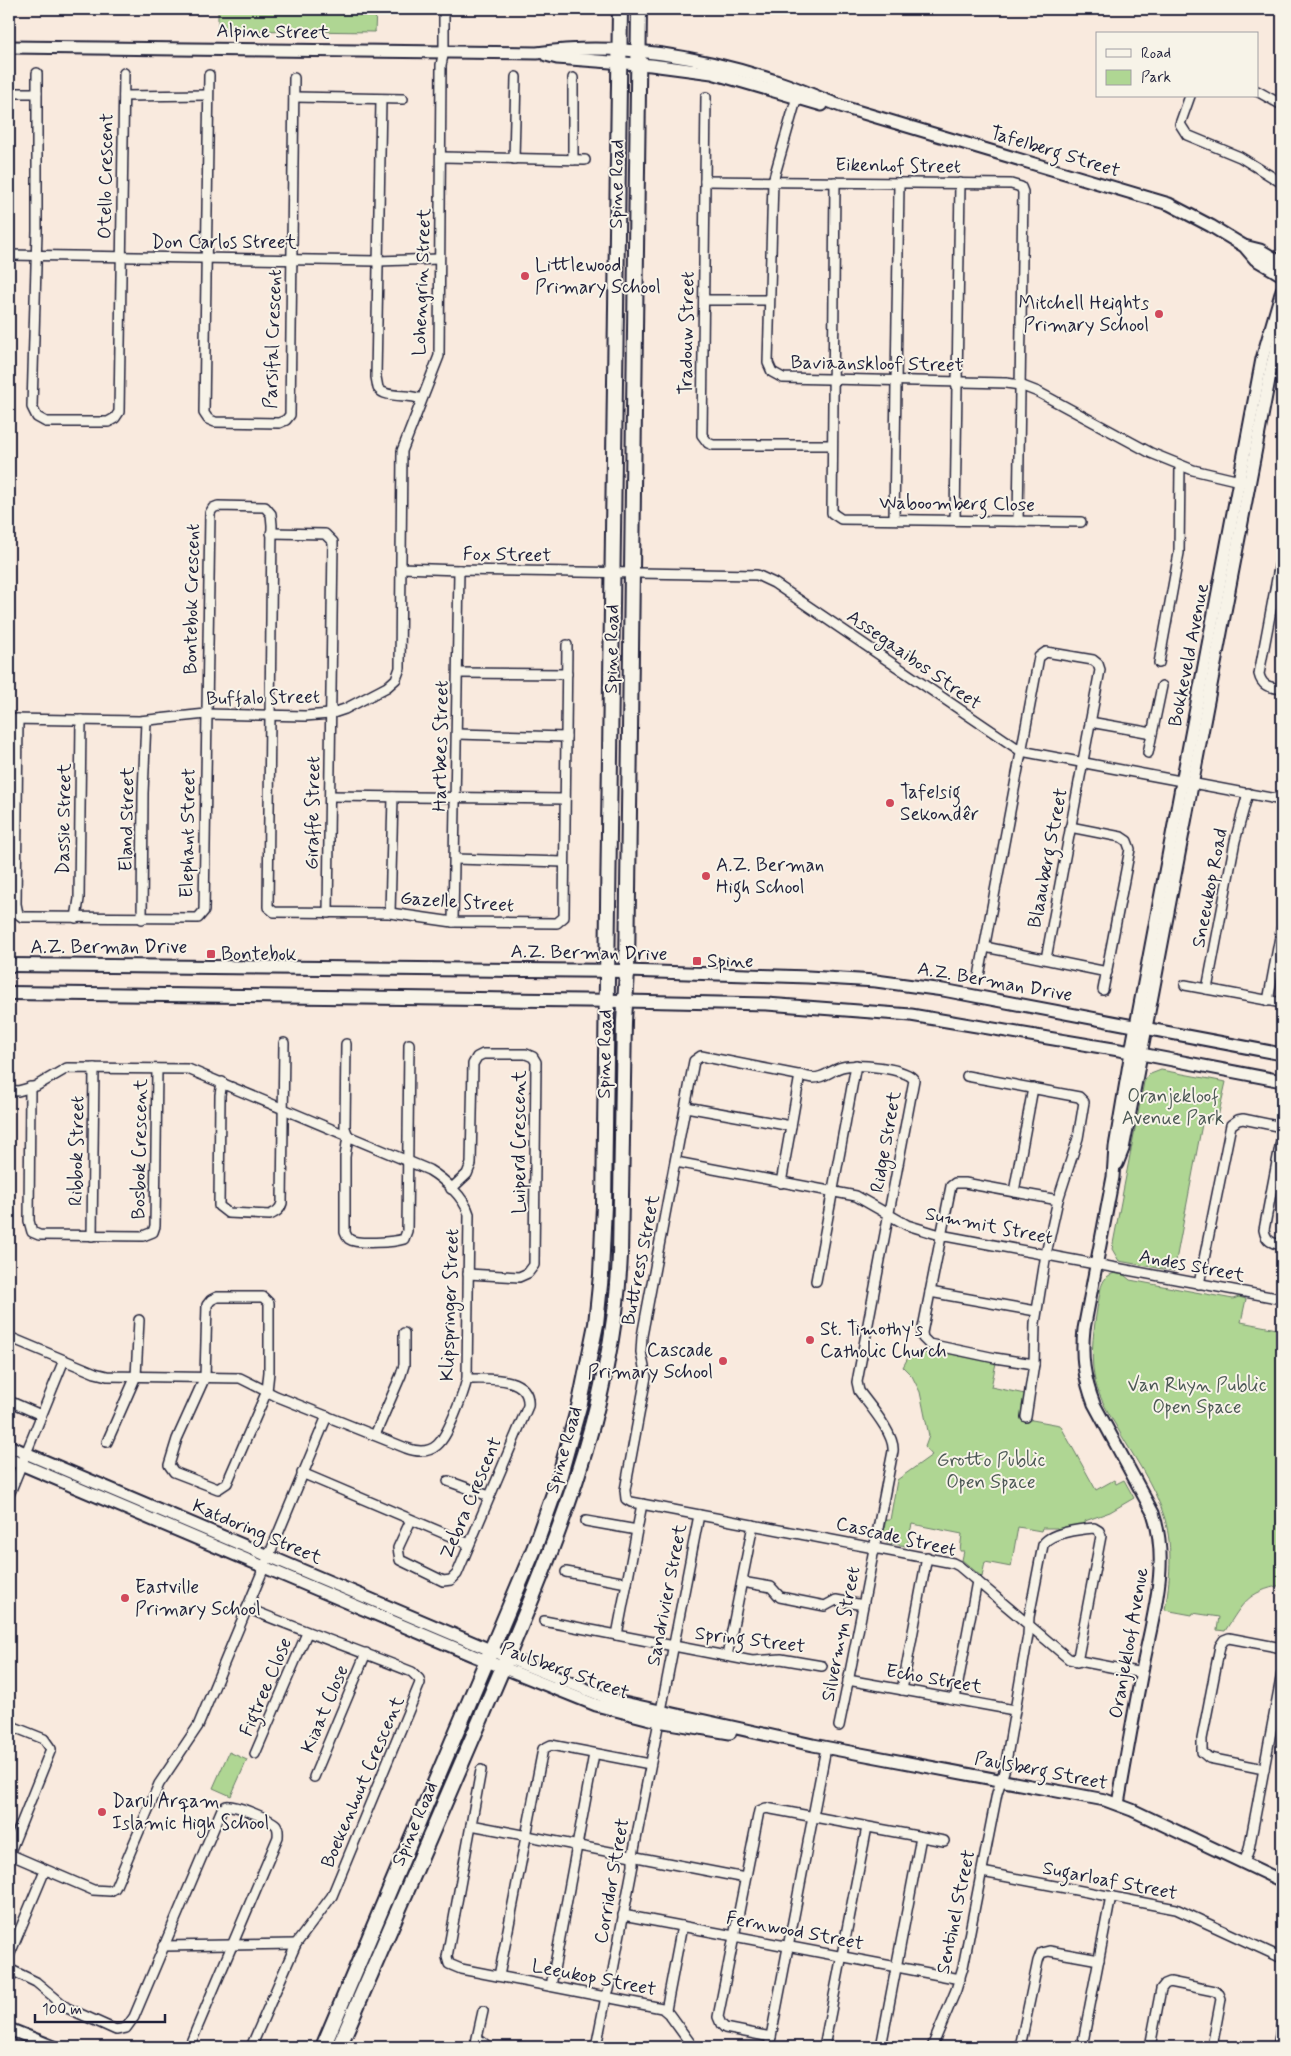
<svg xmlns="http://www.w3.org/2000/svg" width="1291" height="2056" font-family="Mynerve,sans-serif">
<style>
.green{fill:#afd693;stroke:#687c67}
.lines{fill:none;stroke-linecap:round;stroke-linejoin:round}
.minor-casing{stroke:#22223b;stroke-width:12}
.tertiary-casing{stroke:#22223b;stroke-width:15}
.secondary-casing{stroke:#22223b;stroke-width:16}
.primary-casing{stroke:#22223b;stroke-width:18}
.minor{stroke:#f7f3e8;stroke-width:9}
.tertiary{stroke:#f7f3e8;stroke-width:11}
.secondary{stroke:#f7f3e8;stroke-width:12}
.primary{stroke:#f7f3e8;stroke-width:14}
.poi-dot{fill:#d1495b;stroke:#f7f3e8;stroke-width:2}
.labels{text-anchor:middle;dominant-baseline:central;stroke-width:4;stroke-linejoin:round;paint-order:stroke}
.street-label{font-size:19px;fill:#22223b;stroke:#f7f3e8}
.poi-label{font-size:19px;fill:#22223b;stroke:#f7f3e8;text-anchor:start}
.park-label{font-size:19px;fill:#4c5855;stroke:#f7f3e8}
</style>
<rect width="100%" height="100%" fill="#f9eade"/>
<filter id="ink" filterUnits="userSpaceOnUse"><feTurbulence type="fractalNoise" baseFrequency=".02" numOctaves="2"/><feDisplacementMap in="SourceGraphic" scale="10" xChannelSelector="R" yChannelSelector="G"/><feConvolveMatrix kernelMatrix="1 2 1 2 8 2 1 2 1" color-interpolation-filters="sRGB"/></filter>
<g filter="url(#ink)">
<g class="green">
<polygon points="218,9 376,9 375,32 218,30"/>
<polygon points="1161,1070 1226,1082 1218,1117 1211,1116 1211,1120 1203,1119 1174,1271 1119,1261 1112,1249 1144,1082 1148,1075"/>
<path d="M1115,1273L1124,1275L1130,1280L1233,1299L1239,1297L1246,1299L1241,1322L1282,1330V1585C1247,1592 1243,1603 1225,1631L1217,1630L1219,1617L1193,1613L1192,1615L1165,1610C1170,1580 1173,1549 1165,1519C1155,1485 1132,1455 1115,1424C1106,1409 1097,1393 1094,1376C1090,1352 1094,1327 1098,1303C1101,1290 1100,1277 1115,1273Z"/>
<polygon points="914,1351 940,1356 941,1352 996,1363 991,1387 1025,1394 1021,1418 1060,1425 1096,1490 1114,1480 1116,1484 1124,1480 1134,1498 1110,1512 1085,1521 1086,1525 1059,1531 1057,1528 1042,1528 1041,1531 1018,1527 1011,1567 985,1562 982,1577 962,1560 964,1551 960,1551 962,1534 912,1524 907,1546 887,1543 882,1537 886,1520 890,1520 897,1480 932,1455 925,1447 929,1436 920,1392 912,1376 903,1367 910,1354"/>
<polygon points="229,1752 247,1760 231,1796 213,1788"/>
</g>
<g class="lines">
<g class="minor-casing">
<g id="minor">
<polyline points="37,73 37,231 32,407 37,417 46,422 108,422 115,418 119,412 124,73"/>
<polyline points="209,75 204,413 208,419 215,422 279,423 286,420 290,415 294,78"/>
<polyline points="573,78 573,160"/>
<polyline points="1257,91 1282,105"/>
<polyline points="9,93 37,93"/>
<polyline points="798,93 773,181 768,363 772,372 783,378 1006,383 1020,385 1038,392 1151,453 1193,470 1244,482"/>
<polyline points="124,96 208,95"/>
<polyline points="1190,96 1180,124 1187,135 1240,157 1282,183"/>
<polyline points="294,97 403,99"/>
<polyline points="706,97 702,435 708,443 713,445 832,445"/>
<path d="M381,99L376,377L378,388C385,399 409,393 421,399"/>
<polyline points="442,157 585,160"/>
<polyline points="514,159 516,77"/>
<polyline points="705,181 1011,184 1021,187 1023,192 1018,521"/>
<polyline points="835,182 832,513 841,519 1081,522"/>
<polyline points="9,255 378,261 439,259"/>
<polyline points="704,300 769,300"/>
<polyline points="894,519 899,183"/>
<polyline points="955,520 960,183"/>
<polyline points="271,533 325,534 333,542 328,913"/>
<path d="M1282,552L1259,674C1262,687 1270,687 1282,689"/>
<polyline points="401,568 459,570 757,575 774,583 1021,751 1282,800"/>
<polyline points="1159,663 1179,553 1180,466"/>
<polyline points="458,673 567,674"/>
<polyline points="9,719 139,721 206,714 305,716 330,714 345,709 387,687 396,679 400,668 402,451 439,356 441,65 444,51 444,9"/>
<polyline points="18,719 16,904 18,914 22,917 29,917 198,918 204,911 210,513 213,508 218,506 265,507 271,514 272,525 268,907 274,912 390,913 453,922 557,923 564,917 564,913 567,645"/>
<polyline points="1090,722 1152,733"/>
<polyline points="457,734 566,737"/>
<polyline points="1148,753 1162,686"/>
<polyline points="330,796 565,799"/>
<polyline points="1070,827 1121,837 1127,841 1130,849 1103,990"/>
<polyline points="455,859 564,862"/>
<polyline points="390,913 393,797"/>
<polyline points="76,918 79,899 81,720"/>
<polyline points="142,919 143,793 146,721"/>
<polyline points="453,922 459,570"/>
<polyline points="985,947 1107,972"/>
<polyline points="979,976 1039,657 1046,652 1093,660 1098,664 1100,670 1046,959"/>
<polyline points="1185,985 1282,1003"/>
<polyline points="1207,989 1235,841 1248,793"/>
<polyline points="1268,1001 1282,926"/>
<path d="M346,1044L345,1128L348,1136L345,1157V1232C346,1235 346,1236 349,1239C357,1245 395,1242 404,1239L407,1231L409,1044"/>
<polyline points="967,1076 1079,1097 1084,1102 1078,1138 1058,1200 1046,1254 1035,1323 1034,1364 1026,1417"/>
<path d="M222,1082L220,1095L219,1206L228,1213L270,1215C276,1212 280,1210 282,1203L284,1043"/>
<polyline points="30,1087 29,1221 32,1232 39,1235 143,1236 153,1232 155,1226 157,1069"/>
<path d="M9,1090L18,1091L36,1086L67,1068L188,1069L429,1170C444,1179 464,1197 469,1214L467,1379C464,1392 459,1404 454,1416C444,1439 436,1459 406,1448L276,1396L240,1378L107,1376L95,1373L9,1337"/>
<polyline points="686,1107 791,1126"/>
<path d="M1282,1136L1264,1230C1266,1241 1271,1243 1282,1245"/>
<polyline points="676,1162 856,1196 907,1225 940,1235 1282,1299"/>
<polyline points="781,1183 800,1075"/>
<polyline points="451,1189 467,1174 471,1164 473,1064 477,1057 483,1054 526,1054 533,1057 536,1062 534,1265 528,1273 519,1277 468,1274"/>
<polyline points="1014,1192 1033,1088"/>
<polyline points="92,1236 94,1068"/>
<polyline points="816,1281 856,1065"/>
<polyline points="1199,1284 1231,1125 1238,1120 1243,1119 1282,1127"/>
<polyline points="930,1292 1036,1311"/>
<polygon points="217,1297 263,1297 269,1303 269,1372 267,1391 227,1483 218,1489 174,1472 169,1465 177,1439 205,1377 207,1305 211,1300"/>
<polyline points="1034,1364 995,1358 929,1344 923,1338 922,1333 951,1186 955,1183 965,1183 1058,1200"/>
<polyline points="9,1401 41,1415"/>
<polyline points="375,1435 401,1375 404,1365 404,1333"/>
<polyline points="107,1442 136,1376 139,1320"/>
<polyline points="302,1473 469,1544"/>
<polyline points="448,1481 489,1496"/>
<polyline points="9,1495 64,1360"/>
<path d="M411,1520L398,1548L400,1560L443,1581L451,1580L457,1574L528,1406C531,1375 487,1379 467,1379"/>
<polyline points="586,1521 637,1530"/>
<polyline points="566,1572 627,1583"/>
<polyline points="742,1582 771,1587 780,1597 825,1606 836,1600 863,1605"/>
<path d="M247,1608C302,1631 358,1650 412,1672L419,1679L420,1683L332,1896L296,1944L251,2047"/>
<polyline points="544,1621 752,1661 781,1659 822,1666"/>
<polyline points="617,1635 642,1504"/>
<polyline points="727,1656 753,1525"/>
<polyline points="848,1680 1014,1710"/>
<polyline points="902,1690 927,1557"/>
<polyline points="955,1699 977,1581"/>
<polyline points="9,1725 44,1739 51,1749 9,1854 93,1890 110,1891 115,1888 159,1784 198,1726 327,1416"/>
<path d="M839,1726C858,1635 875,1543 893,1451C895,1434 869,1405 859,1391L857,1382L914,1080C907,1068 856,1063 842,1067C831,1070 825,1078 813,1078L701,1056L694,1061L642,1336L641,1352L646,1377L625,1490L626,1499L631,1502L953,1563L959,1566L1069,1659L1142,1673"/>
<polyline points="255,1754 307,1633"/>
<polyline points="1264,1769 1209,1758 1202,1752 1202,1739 1220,1646 1224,1640 1229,1638 1282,1648"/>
<polyline points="481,1770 447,1957 449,1964 461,1969 662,2008 669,2014 693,2047"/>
<polyline points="314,1777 366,1653"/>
<polyline points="471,1825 745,1878"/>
<polyline points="1244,1863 1249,1849 1282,1673"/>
<polyline points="982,1872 1176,1909 1282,1958"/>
<polyline points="623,1915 960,1979"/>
<polyline points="163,1946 296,1944"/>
<polyline points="9,1956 45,1870"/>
<path d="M9,1969L36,1982L67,2008L116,2030L126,2028L134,2017L222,1809L226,1806C234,1804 270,1819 276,1825C279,1829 278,1833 278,1837L189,2047"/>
<polyline points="499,1976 543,1749 551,1745 650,1764"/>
<polyline points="551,1986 594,1754"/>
<polyline points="666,2010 682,1926"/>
<polyline points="771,2037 725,2028 721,2024 718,2017 759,1811 766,1808 944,1841"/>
<polyline points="478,2039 489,2047"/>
<polyline points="475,2047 483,2011"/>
<polyline points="596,2047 606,1997 610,1986 633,1865 633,1855 699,1515"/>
<polyline points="769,2047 826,1748"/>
<polyline points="824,2047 867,1827"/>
<polyline points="881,2047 921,1837"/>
<path d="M932,2047L956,1990L963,1967L997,1793L1005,1768L1028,1635L1029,1617L1043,1545C1048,1533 1081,1529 1094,1528L1099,1531L1101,1536L1077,1662"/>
<polyline points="1020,2047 1038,1961 1041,1953 1049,1951 1099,1960"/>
<polyline points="1082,2047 1111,1896"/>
<polyline points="1150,2047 1161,1989 1165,1984 1170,1982 1214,1991 1219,1994 1221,1999 1212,2047"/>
<polyline points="1278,2047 1282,2023"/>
</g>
</g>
<g class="tertiary-casing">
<g id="tertiary">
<path d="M9,47L537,53C620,41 703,57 782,83C806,91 829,103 853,110C958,141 1063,173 1169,204L1211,226L1244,246L1255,259L1282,275"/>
<polyline points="546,55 557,58 651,65 712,73 822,105"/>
<polyline points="1244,246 1260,250 1282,263"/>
<polyline points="627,971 808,977 876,981 943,990 1282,1054"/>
<polyline points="625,1001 767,1004 911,1015 1131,1052 1282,1081"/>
<polyline points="1117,1164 1123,1149 1272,364 1282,327"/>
<polyline points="9,1446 521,1663 615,1701 813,1745 1105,1800 1132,1810 1282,1881"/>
<polyline points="9,1459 472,1655 596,1705 658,1721 730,1733"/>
<path d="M1118,1804C1126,1758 1134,1712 1143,1666C1153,1615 1170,1563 1153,1513L1094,1404C1084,1378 1081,1356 1084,1329L1113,1177L1115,1147L1131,1052L1262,359L1282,290"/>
<polyline points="9,2029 54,2047"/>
</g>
</g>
<g class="secondary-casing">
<g id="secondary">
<polyline points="9,965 627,971"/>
<polyline points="9,993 625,1001"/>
</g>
</g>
<g class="primary-casing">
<g id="primary">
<polyline points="323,2047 534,1549 557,1485 580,1403 596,1324 601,1275 604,1205 620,9"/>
<path d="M339,2047C387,1937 434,1827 482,1716C545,1569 613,1418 620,1255L624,1021L627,971L639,9"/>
</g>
</g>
<use href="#minor" class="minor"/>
<use href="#tertiary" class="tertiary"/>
<use href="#secondary" class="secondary"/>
<use href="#primary" class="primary"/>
</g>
</g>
<g class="poi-dot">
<circle cx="525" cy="276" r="5"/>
<circle cx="1159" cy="314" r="5"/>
<circle cx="890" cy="803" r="5"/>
<circle cx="706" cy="876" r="5"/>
<rect x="206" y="949" width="10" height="10" rx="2.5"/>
<rect x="692" y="956" width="10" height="10" rx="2.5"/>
<circle cx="810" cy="1340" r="5"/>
<circle cx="723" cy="1361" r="5"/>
<circle cx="125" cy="1598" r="5"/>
<circle cx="102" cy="1812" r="5"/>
</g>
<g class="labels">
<g class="street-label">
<text transform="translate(273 32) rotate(1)">Alpine Street</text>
<text transform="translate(1055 152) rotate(17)">Tafelberg Street</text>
<text transform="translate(898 166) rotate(1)">Eikenhof Street</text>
<text transform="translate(106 176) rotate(-89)">Otello Crescent</text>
<text transform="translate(617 184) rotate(-89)">Spine Road</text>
<text x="224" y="242">Don Carlos Street</text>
<text transform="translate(422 282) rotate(-88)">Lohengrin Street</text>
<text transform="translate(687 333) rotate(-89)">Tradouw Street</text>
<text transform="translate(273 339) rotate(-88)">Parsifal Crescent</text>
<text transform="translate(877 364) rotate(1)">Baviaanskloof Street</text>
<text transform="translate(957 504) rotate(1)">Waboomberg Close</text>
<text transform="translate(507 555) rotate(1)">Fox Street</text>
<text transform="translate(192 599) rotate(-89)">Bontebok Crescent</text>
<text transform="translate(612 649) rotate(-89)">Spine Road</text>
<text transform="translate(1189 655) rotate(-79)">Bokkeveld Avenue</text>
<text transform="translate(914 660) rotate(35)">Assegaaibos Street</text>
<text transform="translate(263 698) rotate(-1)">Buffalo Street</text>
<text transform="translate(441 746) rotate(-89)">Hartbees Street</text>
<text transform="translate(313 813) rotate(-89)">Giraffe Street</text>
<text transform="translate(64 819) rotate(-89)">Dassie Street</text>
<text transform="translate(127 819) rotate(-89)">Eland Street</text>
<text transform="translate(188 833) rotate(-89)">Elephant Street</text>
<text transform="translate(1048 858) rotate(-79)">Blaauberg Street</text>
<text transform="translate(1210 888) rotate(-79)">Sneeukop Road</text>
<text transform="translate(457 902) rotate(4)">Gazelle Street</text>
<text x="109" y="947">A.Z. Berman Drive</text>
<text transform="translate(589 953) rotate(1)">A.Z. Berman Drive</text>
<text transform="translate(995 982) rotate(10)">A.Z. Berman Drive</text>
<text transform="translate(605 1054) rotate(-89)">Spine Road</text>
<text transform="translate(519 1142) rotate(-90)">Luiperd Crescent</text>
<text transform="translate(886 1142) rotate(-80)">Ridge Street</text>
<text transform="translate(140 1149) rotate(-89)">Bosbok Crescent</text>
<text transform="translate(77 1151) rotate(-89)">Ribbok Street</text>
<text transform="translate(989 1226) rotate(11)">Summit Street</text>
<text transform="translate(641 1260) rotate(-79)">Buttress Street</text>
<text transform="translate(1192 1266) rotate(11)">Andes Street</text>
<text transform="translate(450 1305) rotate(-88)">Klipspringer Street</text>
<text transform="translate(564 1450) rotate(-74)">Spine Road</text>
<text transform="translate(471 1498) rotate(-67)">Zebra Crescent</text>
<text transform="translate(257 1532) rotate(23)">Katdoring Street</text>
<text transform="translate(896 1537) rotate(13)">Cascade Street</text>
<text transform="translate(667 1595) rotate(-79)">Sandrivier Street</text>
<text transform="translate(841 1634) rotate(-79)">Silvermyn Street</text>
<text transform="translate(750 1640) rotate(7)">Spring Street</text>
<text transform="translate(1129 1643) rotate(-80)">Oranjekloof Avenue</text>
<text transform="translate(565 1671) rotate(20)">Paulsberg Street</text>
<text transform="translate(934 1679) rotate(10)">Echo Street</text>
<text transform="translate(266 1687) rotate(-67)">Figtree Close</text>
<text transform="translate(325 1709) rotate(-67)">Kiaat Close</text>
<text transform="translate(1041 1771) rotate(11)">Paulsberg Street</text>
<text transform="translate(363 1782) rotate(-67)">Boekenhout Crescent</text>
<text transform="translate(415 1824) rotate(-67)">Spine Road</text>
<text transform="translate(612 1881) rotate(-80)">Corridor Street</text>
<text transform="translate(1110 1881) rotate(11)">Sugarloaf Street</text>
<text transform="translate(956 1912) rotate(-78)">Sentinel Street</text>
<text transform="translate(795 1931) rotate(11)">Fernwood Street</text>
<text transform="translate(594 1978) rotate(11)">Leeukop Street</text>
</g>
<g class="poi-label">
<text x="535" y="265">Littlewood<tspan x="535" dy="22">Primary School</tspan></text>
<text x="1149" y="303" text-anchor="end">Mitchell Heights<tspan x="1149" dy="22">Primary School</tspan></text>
<text x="900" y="792">Tafelsig<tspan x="900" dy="22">Sekondêr</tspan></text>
<text x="716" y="865">A.Z. Berman<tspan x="716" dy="22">High School</tspan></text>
<text x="221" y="954">Bontebok</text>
<text x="707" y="961">Spine</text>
<text x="820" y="1329">St. Timothy's<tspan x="820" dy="22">Catholic Church</tspan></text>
<text x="713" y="1350" text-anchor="end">Cascade<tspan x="713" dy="22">Primary School</tspan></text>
<text x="135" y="1587">Eastville<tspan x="135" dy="22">Primary School</tspan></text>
<text x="112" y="1801">Darul Arqam<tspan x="112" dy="22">Islamic High School</tspan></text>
</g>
<g class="park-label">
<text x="1173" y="1096">Oranjekloof<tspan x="1173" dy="22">Avenue Park</tspan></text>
<text x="1197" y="1385">Van Rhyn Public<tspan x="1197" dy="22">Open Space</tspan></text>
<text x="991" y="1460">Grotto Public<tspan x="991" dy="22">Open Space</tspan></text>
</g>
</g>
<rect width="1291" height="2056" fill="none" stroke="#f7f3e8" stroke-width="30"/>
<rect x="15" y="15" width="1261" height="2026" fill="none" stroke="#22223b" stroke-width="2" filter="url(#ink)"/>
<rect x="1096" y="32" width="162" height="65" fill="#f7f3e8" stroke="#a29fa3"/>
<rect x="1106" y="49" width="25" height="8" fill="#f7f3e8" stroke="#a29fa3"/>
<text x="1141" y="58" font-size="15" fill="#22223b">Road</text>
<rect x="1106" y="70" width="25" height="15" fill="#afd693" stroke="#a29fa3"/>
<text x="1141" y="82" font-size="15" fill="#22223b">Park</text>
<path d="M35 2014v8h130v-8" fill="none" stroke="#22223b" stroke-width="2.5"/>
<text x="42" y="2014" font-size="15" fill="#22223b" stroke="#f7f3e8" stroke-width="4" paint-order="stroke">100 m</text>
</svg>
